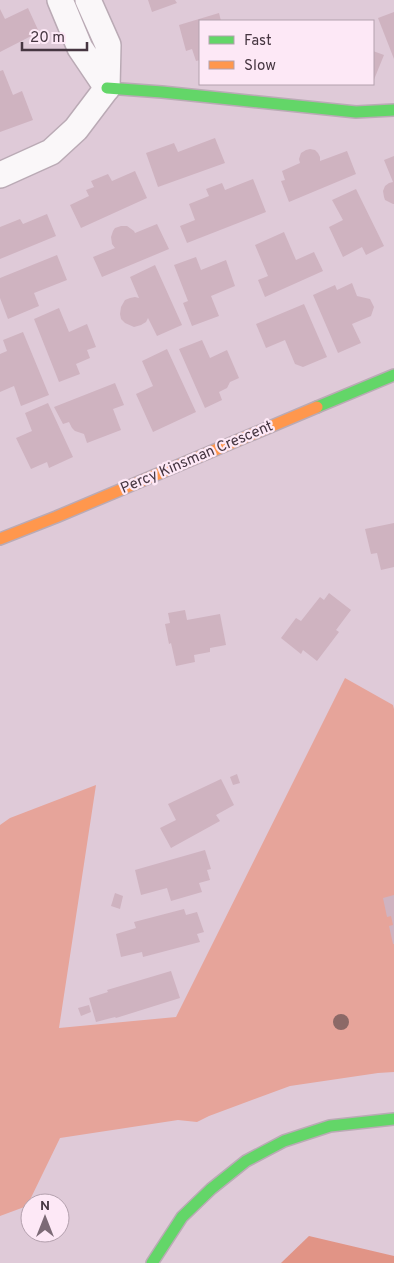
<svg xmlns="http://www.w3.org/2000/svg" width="394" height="1263" font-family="Overpass,sans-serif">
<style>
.green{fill:#e6a49a}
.forest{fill:#e19486}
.building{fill:#cfb3c0}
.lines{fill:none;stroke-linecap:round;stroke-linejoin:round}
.street-casing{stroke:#baaab5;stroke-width:28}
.fast-casing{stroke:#baaab5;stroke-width:14}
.slow-casing{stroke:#baaab5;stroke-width:14}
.street{stroke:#faf7f9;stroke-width:25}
.fast{stroke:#63d668;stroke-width:11}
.slow{stroke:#ff974d;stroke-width:11}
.tree{fill:#8c6967}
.labels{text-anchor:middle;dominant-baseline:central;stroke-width:4.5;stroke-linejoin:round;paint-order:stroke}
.street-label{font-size:15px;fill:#463641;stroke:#fde8f6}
</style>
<rect width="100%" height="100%" fill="#dfcad8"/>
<polygon class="green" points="345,678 393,705 394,709 394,1072 378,1073 290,1086 209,1116 197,1122 178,1120 60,1138 27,1206 0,1216 0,825 10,818 96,785 59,1028 176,1017"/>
<polygon class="forest" points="309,1236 394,1256 394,1263 281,1263"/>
<g class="building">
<polygon points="148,0 175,0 177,3 152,12"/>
<polygon points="28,8 39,32 0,52 0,9 5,19"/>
<polygon points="394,12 394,59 378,18"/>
<polygon points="219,13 221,21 200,21 200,60 196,61 192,49 186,51 179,25"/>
<polygon points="373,51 384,55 373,82"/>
<polygon points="3,70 13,95 22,91 33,120 0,132 0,71"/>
<polygon points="215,138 225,163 158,187 146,153 174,143 178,152"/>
<polygon points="310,149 315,150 318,153 320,157 320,161 347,151 356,174 289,202 281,181 285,180 282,171 300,163 299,159 301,153 306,150"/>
<polygon points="394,156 394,204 393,204 385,200 384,197 383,191 385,186 389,183 393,182 384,160"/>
<polygon points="135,171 147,198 81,228 70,205 89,196 86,190 94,187 91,181 108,174 112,181"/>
<polygon points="253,179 266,212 187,243 180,226 195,220 189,204 209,196 206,189 222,183 225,190"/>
<polygon points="356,189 384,246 366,255 362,247 343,257 329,227 343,220 332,200"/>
<polygon points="47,214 56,236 0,259 0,227 20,219 23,224"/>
<polygon points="157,224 169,249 102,277 93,257 115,248 112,244 111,237 113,231 115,228 121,226 127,226 134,231 135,233"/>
<polygon points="284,232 296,260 314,252 323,271 265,297 258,280 268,276 255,245"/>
<polygon points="57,255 67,280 34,293 39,306 8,319 0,298 0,278"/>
<polygon points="196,257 201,270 226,260 235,286 211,296 219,316 192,326 183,303 188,301 174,265"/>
<polygon points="155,265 182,325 157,336 148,318 146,322 141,325 134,327 125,323 121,319 120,314 121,307 125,300 130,298 135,297 139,298 130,277"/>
<polygon points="352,283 357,296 370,299 374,307 371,316 352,324 361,343 338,353 313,295 335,285 337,290"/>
<polygon points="304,304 327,357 303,367 295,364 285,340 266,348 256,324"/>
<polygon points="59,308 69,332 87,324 96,347 87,350 90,358 76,364 80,374 59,382 34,319"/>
<polygon points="23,332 49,395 21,406 14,386 0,392 0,354 7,351 3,340"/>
<polygon points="202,340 210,358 227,350 239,378 230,382 227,388 219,392 222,400 205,408 179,349"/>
<polygon points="167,349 196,412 153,432 136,394 153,386 142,361"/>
<polygon points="115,383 124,405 113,409 121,430 87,443 84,434 75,431 72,428 69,422 63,424 54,407"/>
<polygon points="48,403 73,457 49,468 47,462 31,469 16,438 32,431 25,413"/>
<polygon points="394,523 394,567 381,570 377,553 371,554 365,529"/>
<polygon points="329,593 351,610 336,630 339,632 317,661 303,650 301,654 281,638 296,618 301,621 320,597 324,600"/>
<polygon points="185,610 187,620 220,614 226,645 210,648 210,652 194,655 195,662 176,666 171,643 169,644 165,624 170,623 168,613"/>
<polygon points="237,774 240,783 233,785 230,777"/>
<polygon points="221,779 234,805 216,815 220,821 171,848 160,828 176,820 168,804"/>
<polygon points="205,850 211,869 207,870 210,880 199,883 202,892 171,901 167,888 141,895 135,870"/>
<polygon points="115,893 123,896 120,909 111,906"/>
<polygon points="394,895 394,944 393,944 389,926 393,925 391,916 387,917 383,898"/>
<polygon points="184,909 186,915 197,912 204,932 197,934 200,942 143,957 142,952 121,957 116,934 136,928 134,922"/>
<polygon points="171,971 180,998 116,1018 115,1017 96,1022 89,998 108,992 107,990"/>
<polygon points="89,1005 91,1012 81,1016 78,1008"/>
</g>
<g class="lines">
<g class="street-casing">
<g id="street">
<polyline points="60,0 80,48 107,88"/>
<polyline points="88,0 108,45 107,88"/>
<polyline points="0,175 51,152 76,129 107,88"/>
</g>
</g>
<g class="fast-casing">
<g id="fast">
<polyline points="107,88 162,92 356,112 394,110"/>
<polyline points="317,407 394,375"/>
<polyline points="152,1263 182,1217 211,1189 246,1161 284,1141 330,1126 394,1119"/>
</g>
</g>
<g class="slow-casing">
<polyline id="slow" points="0,539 56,517 317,407"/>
</g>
<use href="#street" class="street"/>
<use href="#fast" class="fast"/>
<use href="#slow" class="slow"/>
</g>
<circle class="tree" cx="341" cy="1022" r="8"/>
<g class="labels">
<g class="street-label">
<text transform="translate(197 458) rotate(-23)">Percy Kinsman Crescent</text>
</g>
</g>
<rect x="199" y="20" width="175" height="65" fill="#fde8f6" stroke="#b4a1ae"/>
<rect x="209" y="36" width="25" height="8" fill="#63d668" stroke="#b4a1ae"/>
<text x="244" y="45" font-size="15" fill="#463641">Fast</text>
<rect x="209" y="61" width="25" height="8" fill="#ff974d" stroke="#b4a1ae"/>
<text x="244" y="70" font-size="15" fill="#463641">Slow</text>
<g transform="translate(45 1218)"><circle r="24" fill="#fde8f6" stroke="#b4a1ae"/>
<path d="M0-4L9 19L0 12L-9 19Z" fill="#7c6a76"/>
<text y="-8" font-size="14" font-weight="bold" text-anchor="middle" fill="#463641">N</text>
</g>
<path d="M22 42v8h65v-8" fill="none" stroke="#463641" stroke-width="2.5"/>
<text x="30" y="42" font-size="15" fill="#463641" stroke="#fde8f6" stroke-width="4" paint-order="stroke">20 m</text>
</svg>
